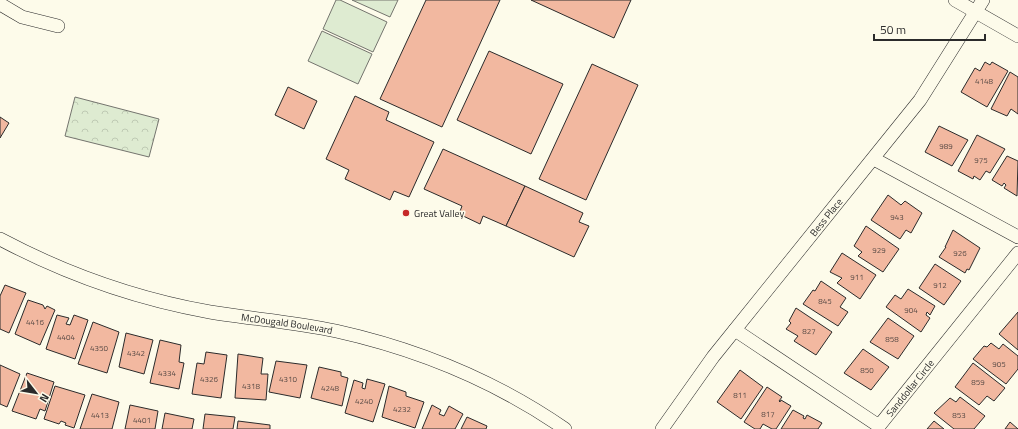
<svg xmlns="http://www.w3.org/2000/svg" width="1018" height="429" font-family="'Titillium Web',sans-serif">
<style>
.green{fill:#deebd1;stroke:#74746e}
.park{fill:url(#park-crowns);stroke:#74746e}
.building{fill:#f2b8a0;stroke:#2b2b2b}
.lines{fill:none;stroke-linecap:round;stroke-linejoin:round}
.street-casing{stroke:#2b2b2b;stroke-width:14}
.street{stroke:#fdfbea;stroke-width:13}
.poi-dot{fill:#c62828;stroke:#fdfbea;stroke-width:1.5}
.labels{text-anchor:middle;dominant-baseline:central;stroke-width:3;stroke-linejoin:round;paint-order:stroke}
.number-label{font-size:8px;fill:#5d4e48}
.poi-label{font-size:10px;fill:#2b2b2b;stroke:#fdfbea;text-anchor:start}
.street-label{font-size:10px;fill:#2b2b2b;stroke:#fdfbea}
</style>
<defs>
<pattern id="park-crowns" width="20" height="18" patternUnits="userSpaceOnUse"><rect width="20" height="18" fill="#deebd1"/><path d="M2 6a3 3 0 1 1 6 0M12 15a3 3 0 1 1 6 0" fill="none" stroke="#bfcab4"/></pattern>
</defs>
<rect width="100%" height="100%" fill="#fdfbea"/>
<g class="green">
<polygon points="336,0 340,0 387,22 373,52 323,29"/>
<polygon points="352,0 398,0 390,17"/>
<polygon points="322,31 372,54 358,84 308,61"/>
</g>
<polygon class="park" points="75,97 159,119 149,157 65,136"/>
<g class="building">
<polygon points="426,0 500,0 442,127 380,99"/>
<polygon points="531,0 631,0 614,38"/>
<polygon points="489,51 563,84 531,154 457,120"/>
<polygon points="985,62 990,65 992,62 1008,71 987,107 961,92 975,68 980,71"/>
<polygon points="592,64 638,85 586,200 539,179"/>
<polygon points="1010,72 1018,77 1018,114 1011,109 1007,116 991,109"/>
<polygon points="288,87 317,101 304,129 275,115"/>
<polygon points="355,96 389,112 386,120 434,142 409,197 394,191 390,200 345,179 349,170 326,159"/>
<polygon points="0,117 9,123 0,138"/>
<polygon points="939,126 968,140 952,166 925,152"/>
<polygon points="977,135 1005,149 990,173 986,171 980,180 974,176 973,179 958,171"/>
<polygon points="443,149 525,186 506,226 483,216 480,224 459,214 462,206 424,189"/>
<polygon points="1007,156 1018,161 1017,196 1004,188 1006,185 1004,183 1002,186 992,180"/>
<polygon points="525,186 583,213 579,222 589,226 574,257 506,226"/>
<polygon points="888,195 901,205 905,201 922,213 911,233 906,230 900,239 871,220"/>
<polygon points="866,226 899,249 883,272 858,256 862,252 854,246"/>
<polygon points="953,230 980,248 969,270 967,269 965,273 939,257 946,247 945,247"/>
<polygon points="842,253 876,275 860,299 837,283 842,278 830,272"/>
<polygon points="935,264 961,281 944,305 919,288"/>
<polygon points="821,281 846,298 840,307 848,312 838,326 803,304 813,290 815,291"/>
<polygon points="5,285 26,293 9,333 0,329 0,296"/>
<polygon points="908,289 935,306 930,315 927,312 926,315 930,318 921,332 886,307 895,295 901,299"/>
<polygon points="28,300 43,305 45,309 47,306 55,310 40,345 15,334"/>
<polygon points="796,308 832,332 816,355 794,341 798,336 786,329 791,323 789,321"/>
<polygon points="1018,312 1018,350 999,334"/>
<polygon points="57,315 69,318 66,324 70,325 74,315 88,320 75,359 46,349"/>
<polygon points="888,318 914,336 898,359 870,342"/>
<polygon points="93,322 119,332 107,373 78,364"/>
<polygon points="126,333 153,340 144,374 119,367"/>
<polygon points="160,340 181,345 179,362 184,363 179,389 150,383"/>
<polygon points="991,343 999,349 1003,344 1018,356 1018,369 1006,384 973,359 984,346 987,347"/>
<polygon points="863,349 889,367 871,390 844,373"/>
<polygon points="206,352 227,355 221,398 192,394 197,363 204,364"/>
<polygon points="238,354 263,358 261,374 268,374 266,400 235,398"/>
<polygon points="276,361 307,365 300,398 269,392"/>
<polygon points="973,363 1005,388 994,401 987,396 979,405 955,387"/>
<polygon points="0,365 20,374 7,407 0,404"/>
<polygon points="319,367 341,372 341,376 348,378 342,406 311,398"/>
<polygon points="740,370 763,387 741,419 717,402"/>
<polygon points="27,373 54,382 45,411 40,409 36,419 12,411"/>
<polygon points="367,379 385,384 373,422 345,413 354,380 363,383 362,388 365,389"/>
<polygon points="55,386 85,395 74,428 65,425 66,423 61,421 59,424 44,419"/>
<polygon points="389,386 406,392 406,396 424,402 415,428 382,417"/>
<polygon points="767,387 782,397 779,401 780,402 781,400 791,406 776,429 772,429 763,424 760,429 755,429 744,422"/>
<polygon points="92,394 119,402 112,429 80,429"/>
<polygon points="960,397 985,416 974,429 954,429 934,413 950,398 956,402"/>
<polygon points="130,405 158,411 155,429 125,429"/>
<polygon points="432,405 441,410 439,414 444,416 449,406 463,414 455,429 422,429"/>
<polygon points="793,410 804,416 803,418 805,419 807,415 822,423 818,429 781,429"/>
<polygon points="165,413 194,419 192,429 162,429"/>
<polygon points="205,414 235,417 233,429 203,429"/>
<polygon points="467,417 487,426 486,429 461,429"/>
<polygon points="238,421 270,425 270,429 237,429"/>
<polygon points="934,421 944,429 927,429"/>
<polygon points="1010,422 1018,429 1005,429"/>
</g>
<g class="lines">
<g class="street-casing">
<g id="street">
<polyline points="955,0 1018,36"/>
<polyline points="0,4 22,17 58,26"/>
<polyline points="874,159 1018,237"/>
<path id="s1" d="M0,239C66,274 137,299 210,312C252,319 295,322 336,331C417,349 497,382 565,429"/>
<path id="s2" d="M735,330L879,426L1018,253"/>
<path id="s3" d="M662,429L713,357L920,100L983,0"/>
</g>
</g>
<use href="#street" class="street"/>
</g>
<circle class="poi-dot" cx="406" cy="213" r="4"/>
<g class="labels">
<g class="number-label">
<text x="984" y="81">4148</text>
<text x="946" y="146">989</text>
<text x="981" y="160">975</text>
<text x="897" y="217">943</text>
<text x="879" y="250">929</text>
<text x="960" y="253">926</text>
<text x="857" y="277">911</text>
<text x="940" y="285">912</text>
<text x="825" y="301">845</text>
<text x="911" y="310">904</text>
<text x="35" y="322">4416</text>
<text x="809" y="331">827</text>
<text x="66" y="337">4404</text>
<text x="892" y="339">858</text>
<text x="99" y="348">4350</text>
<text x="136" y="353">4342</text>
<text x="999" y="364">905</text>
<text x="867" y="370">850</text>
<text x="167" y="373">4334</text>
<text x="209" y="379">4326</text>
<text x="288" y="379">4310</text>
<text x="978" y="382">859</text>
<text x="251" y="386">4318</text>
<text x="330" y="388">4248</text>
<text x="740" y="395">811</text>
<text x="364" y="401">4240</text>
<text x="402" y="409">4232</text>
<text x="768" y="414">817</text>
<text x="100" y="415">4413</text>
<text x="959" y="415">853</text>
<text x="142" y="420">4401</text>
</g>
<g class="poi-label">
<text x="414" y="213">Great Valley</text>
</g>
<g class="street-label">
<text stroke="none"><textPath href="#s3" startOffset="268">Bess Place</textPath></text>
<text stroke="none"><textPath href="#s1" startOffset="301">McDougald Boulevard</textPath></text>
<text stroke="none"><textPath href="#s2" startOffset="222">Sanddollar Circle</textPath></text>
</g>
</g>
<g transform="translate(36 393) rotate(121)" stroke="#fdfbea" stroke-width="3" paint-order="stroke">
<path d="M0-3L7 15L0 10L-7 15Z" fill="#2b2b2b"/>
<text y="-6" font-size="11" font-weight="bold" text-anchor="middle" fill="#2b2b2b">N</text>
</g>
<path d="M874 34v6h111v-6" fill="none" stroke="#2b2b2b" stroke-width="2"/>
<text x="880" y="34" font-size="12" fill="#2b2b2b" stroke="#fdfbea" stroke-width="3" paint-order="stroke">50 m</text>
</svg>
